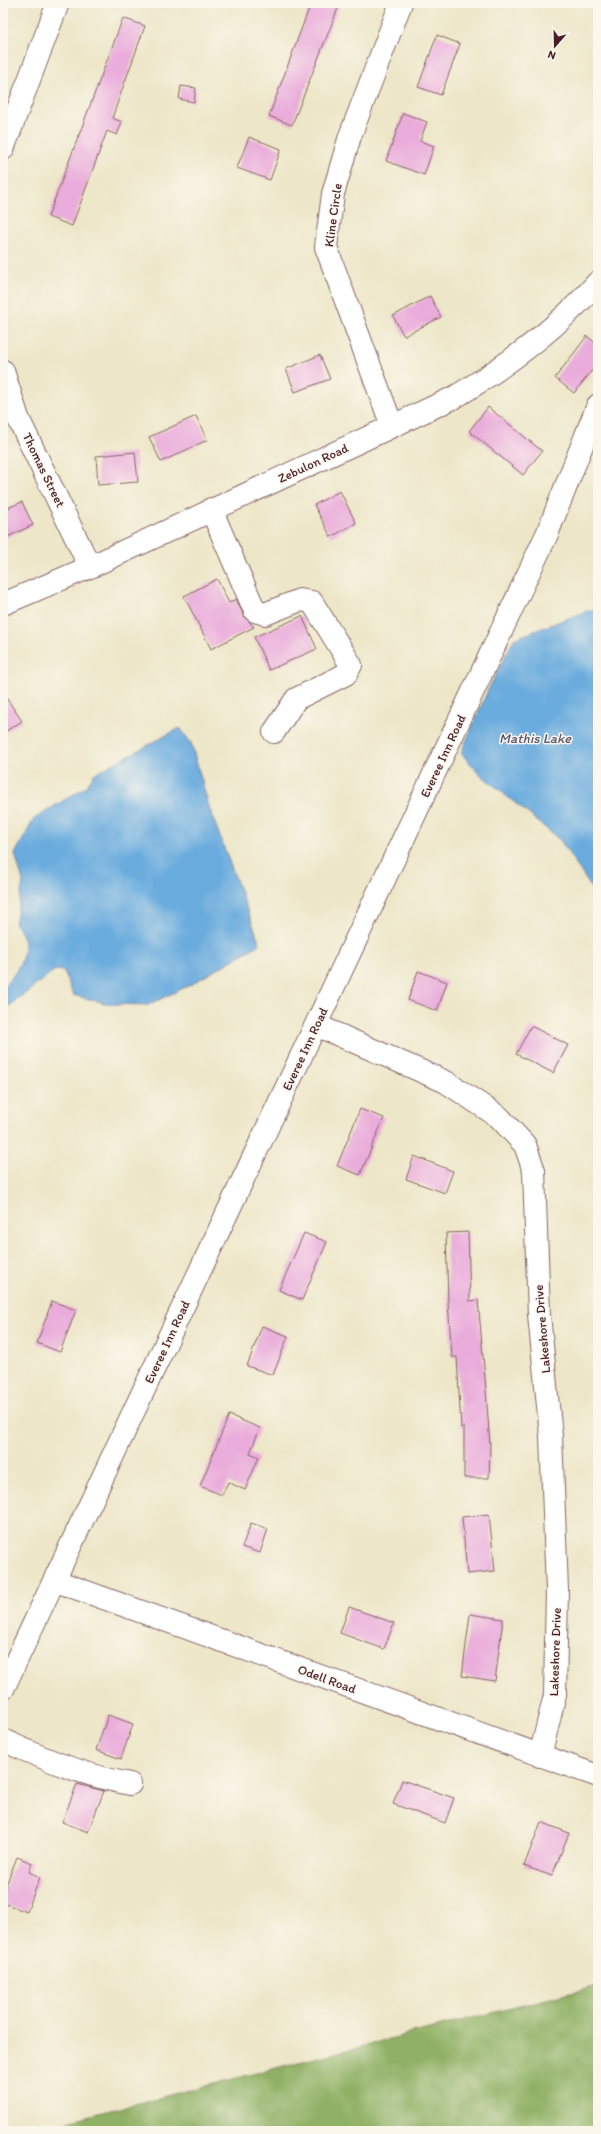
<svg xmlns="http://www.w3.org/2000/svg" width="601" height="2134" font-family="Itim,sans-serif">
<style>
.forest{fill:#90b165;stroke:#6d6848}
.water{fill:#6aacde;stroke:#5a6684}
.building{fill:#eaaddb}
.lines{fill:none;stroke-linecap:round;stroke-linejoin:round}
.minor-casing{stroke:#836562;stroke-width:24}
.major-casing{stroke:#836562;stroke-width:24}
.minor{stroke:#fff;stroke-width:22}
.major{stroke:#fff;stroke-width:22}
.labels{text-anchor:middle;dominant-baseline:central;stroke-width:3;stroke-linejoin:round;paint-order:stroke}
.street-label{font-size:13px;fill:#4a1f2b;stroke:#fbf7ec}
.water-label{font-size:14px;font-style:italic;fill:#575773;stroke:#fbf7ec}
</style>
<rect width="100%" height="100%" fill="#fbf7ec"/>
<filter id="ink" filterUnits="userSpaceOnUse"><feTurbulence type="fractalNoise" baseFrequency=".025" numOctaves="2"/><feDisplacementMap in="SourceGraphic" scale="8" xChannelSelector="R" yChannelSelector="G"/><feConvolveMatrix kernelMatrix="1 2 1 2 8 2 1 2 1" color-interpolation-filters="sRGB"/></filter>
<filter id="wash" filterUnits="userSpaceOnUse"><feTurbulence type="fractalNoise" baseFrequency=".012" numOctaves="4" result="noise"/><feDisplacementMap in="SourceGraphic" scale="16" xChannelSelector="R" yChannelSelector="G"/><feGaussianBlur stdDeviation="0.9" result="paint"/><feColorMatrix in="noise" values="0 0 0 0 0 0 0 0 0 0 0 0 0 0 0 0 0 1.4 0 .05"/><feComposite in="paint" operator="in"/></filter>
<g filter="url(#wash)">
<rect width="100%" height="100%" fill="#ede6c8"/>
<polygon class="forest" points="598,1986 598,2131 67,2131 68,2121"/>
<g class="water">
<polygon points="598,608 598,898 560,840 480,774 461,753 488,690 514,639 584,612"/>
<path d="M180,728L191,743L210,810L260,944L190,985L148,1005L109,1004L73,995L64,971L55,970L3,1011V987C16,974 27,958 23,938C23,933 18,928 15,924L23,882L15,854L34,819L87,786L94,774Z"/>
</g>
<g id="blocks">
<g class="building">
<polygon points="311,3 340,3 292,125 269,116"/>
<polygon points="123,18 145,26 112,118 122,122 117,135 107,131 72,226 48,217"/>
<polygon points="437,35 460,44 441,95 418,87"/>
<polygon points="181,86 196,88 194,102 179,99"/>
<polygon points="403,113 427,122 420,141 434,146 424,175 386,161"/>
<polygon points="249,137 281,149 270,180 237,168"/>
<polygon points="430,296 441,317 404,336 393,316"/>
<polygon points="587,336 598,345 598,363 574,393 555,378"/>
<polygon points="320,355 330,379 295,392 286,369"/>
<polygon points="488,407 542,451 523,475 469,431"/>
<polygon points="196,416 207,440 161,462 149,437"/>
<polygon points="135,452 138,482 98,485 96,456"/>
<polygon points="340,491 356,523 331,537 314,505"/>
<polygon points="22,502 33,525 3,539 3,510"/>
<polygon points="217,579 229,603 236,599 244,616 254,627 211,649 184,596"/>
<polygon points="302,616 317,649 269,670 254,637"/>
<polygon points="3,693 22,721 3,733"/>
<polygon points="418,971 447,982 437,1011 408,1000"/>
<polygon points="531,1026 568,1045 553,1073 516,1054"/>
<polygon points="360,1109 384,1118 360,1175 337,1166"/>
<polygon points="414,1156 453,1171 445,1193 406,1179"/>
<polygon points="468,1232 470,1301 478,1300 485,1378 490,1445 489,1478 464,1478 464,1427 461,1428 457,1357 452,1357 448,1302 446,1233"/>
<polygon points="304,1233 327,1242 302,1300 279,1290"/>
<polygon points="52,1301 76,1310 60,1352 37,1343"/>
<polygon points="262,1326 288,1336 273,1375 247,1366"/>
<polygon points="229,1415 260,1428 250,1453 259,1457 245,1490 228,1482 222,1495 200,1486"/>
<polygon points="489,1514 495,1571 467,1574 462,1517"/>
<polygon points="251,1523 268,1529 260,1553 242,1547"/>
<polygon points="349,1607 394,1623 384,1649 340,1633"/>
<polygon points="470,1614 503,1619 495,1681 462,1676"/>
<polygon points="108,1715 133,1724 121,1759 96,1750"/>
<polygon points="402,1780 454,1798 445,1823 393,1804"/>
<polygon points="77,1784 104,1791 88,1832 62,1822"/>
<polygon points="541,1822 569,1833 552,1876 524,1866"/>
<polygon points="17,1857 32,1863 29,1872 40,1877 27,1912 3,1903 3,1893"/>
</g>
</g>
</g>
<g filter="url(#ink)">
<use href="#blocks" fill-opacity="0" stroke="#836562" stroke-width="1"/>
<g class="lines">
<g class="minor-casing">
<g id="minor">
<polyline points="3,149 58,3"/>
<polyline points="3,371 18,418 90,567"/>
<polyline points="392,426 326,247 333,194 350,136 401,3"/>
<polyline points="211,509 255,611 265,614 300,600 312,602 351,665 346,674 296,699 274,732"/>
<polyline points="316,1025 446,1082 499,1117 525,1145 534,1171 539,1315 551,1436 557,1590 555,1695 540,1756"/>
<polyline points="56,1581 598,1776"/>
<polyline points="3,1689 547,534 598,405"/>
<path d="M3,1740C43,1759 86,1776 130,1784"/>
</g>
</g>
<g class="major-casing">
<path id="major" d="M3,604L90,567L455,397C508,365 557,329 598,282"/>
</g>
<use href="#minor" class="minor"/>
<use href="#major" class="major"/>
</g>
</g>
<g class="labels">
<g class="street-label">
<text transform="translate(333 215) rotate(-82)">Kline Circle</text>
<text transform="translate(313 463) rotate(-25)">Zebulon Road</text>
<text transform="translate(44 470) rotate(64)">Thomas Street</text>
<text transform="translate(443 756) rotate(-65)">Everee Inn Road</text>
<text transform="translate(305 1049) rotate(-65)">Everee Inn Road</text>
<text transform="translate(542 1329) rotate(-95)">Lakeshore Drive</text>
<text transform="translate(167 1342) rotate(-65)">Everee Inn Road</text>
<text transform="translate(555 1652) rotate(-88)">Lakeshore Drive</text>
<text transform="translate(327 1679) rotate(20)">Odell Road</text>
</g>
<g class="water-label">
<text x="535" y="738">Mathis Lake</text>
</g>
</g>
<rect width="601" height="2134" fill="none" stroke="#fbf7ec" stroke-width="16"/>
<g transform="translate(555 46) rotate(200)" stroke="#fbf7ec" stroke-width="3" paint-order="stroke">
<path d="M0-3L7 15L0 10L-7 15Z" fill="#4a1f2b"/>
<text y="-6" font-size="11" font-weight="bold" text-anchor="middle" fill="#4a1f2b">N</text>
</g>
</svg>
